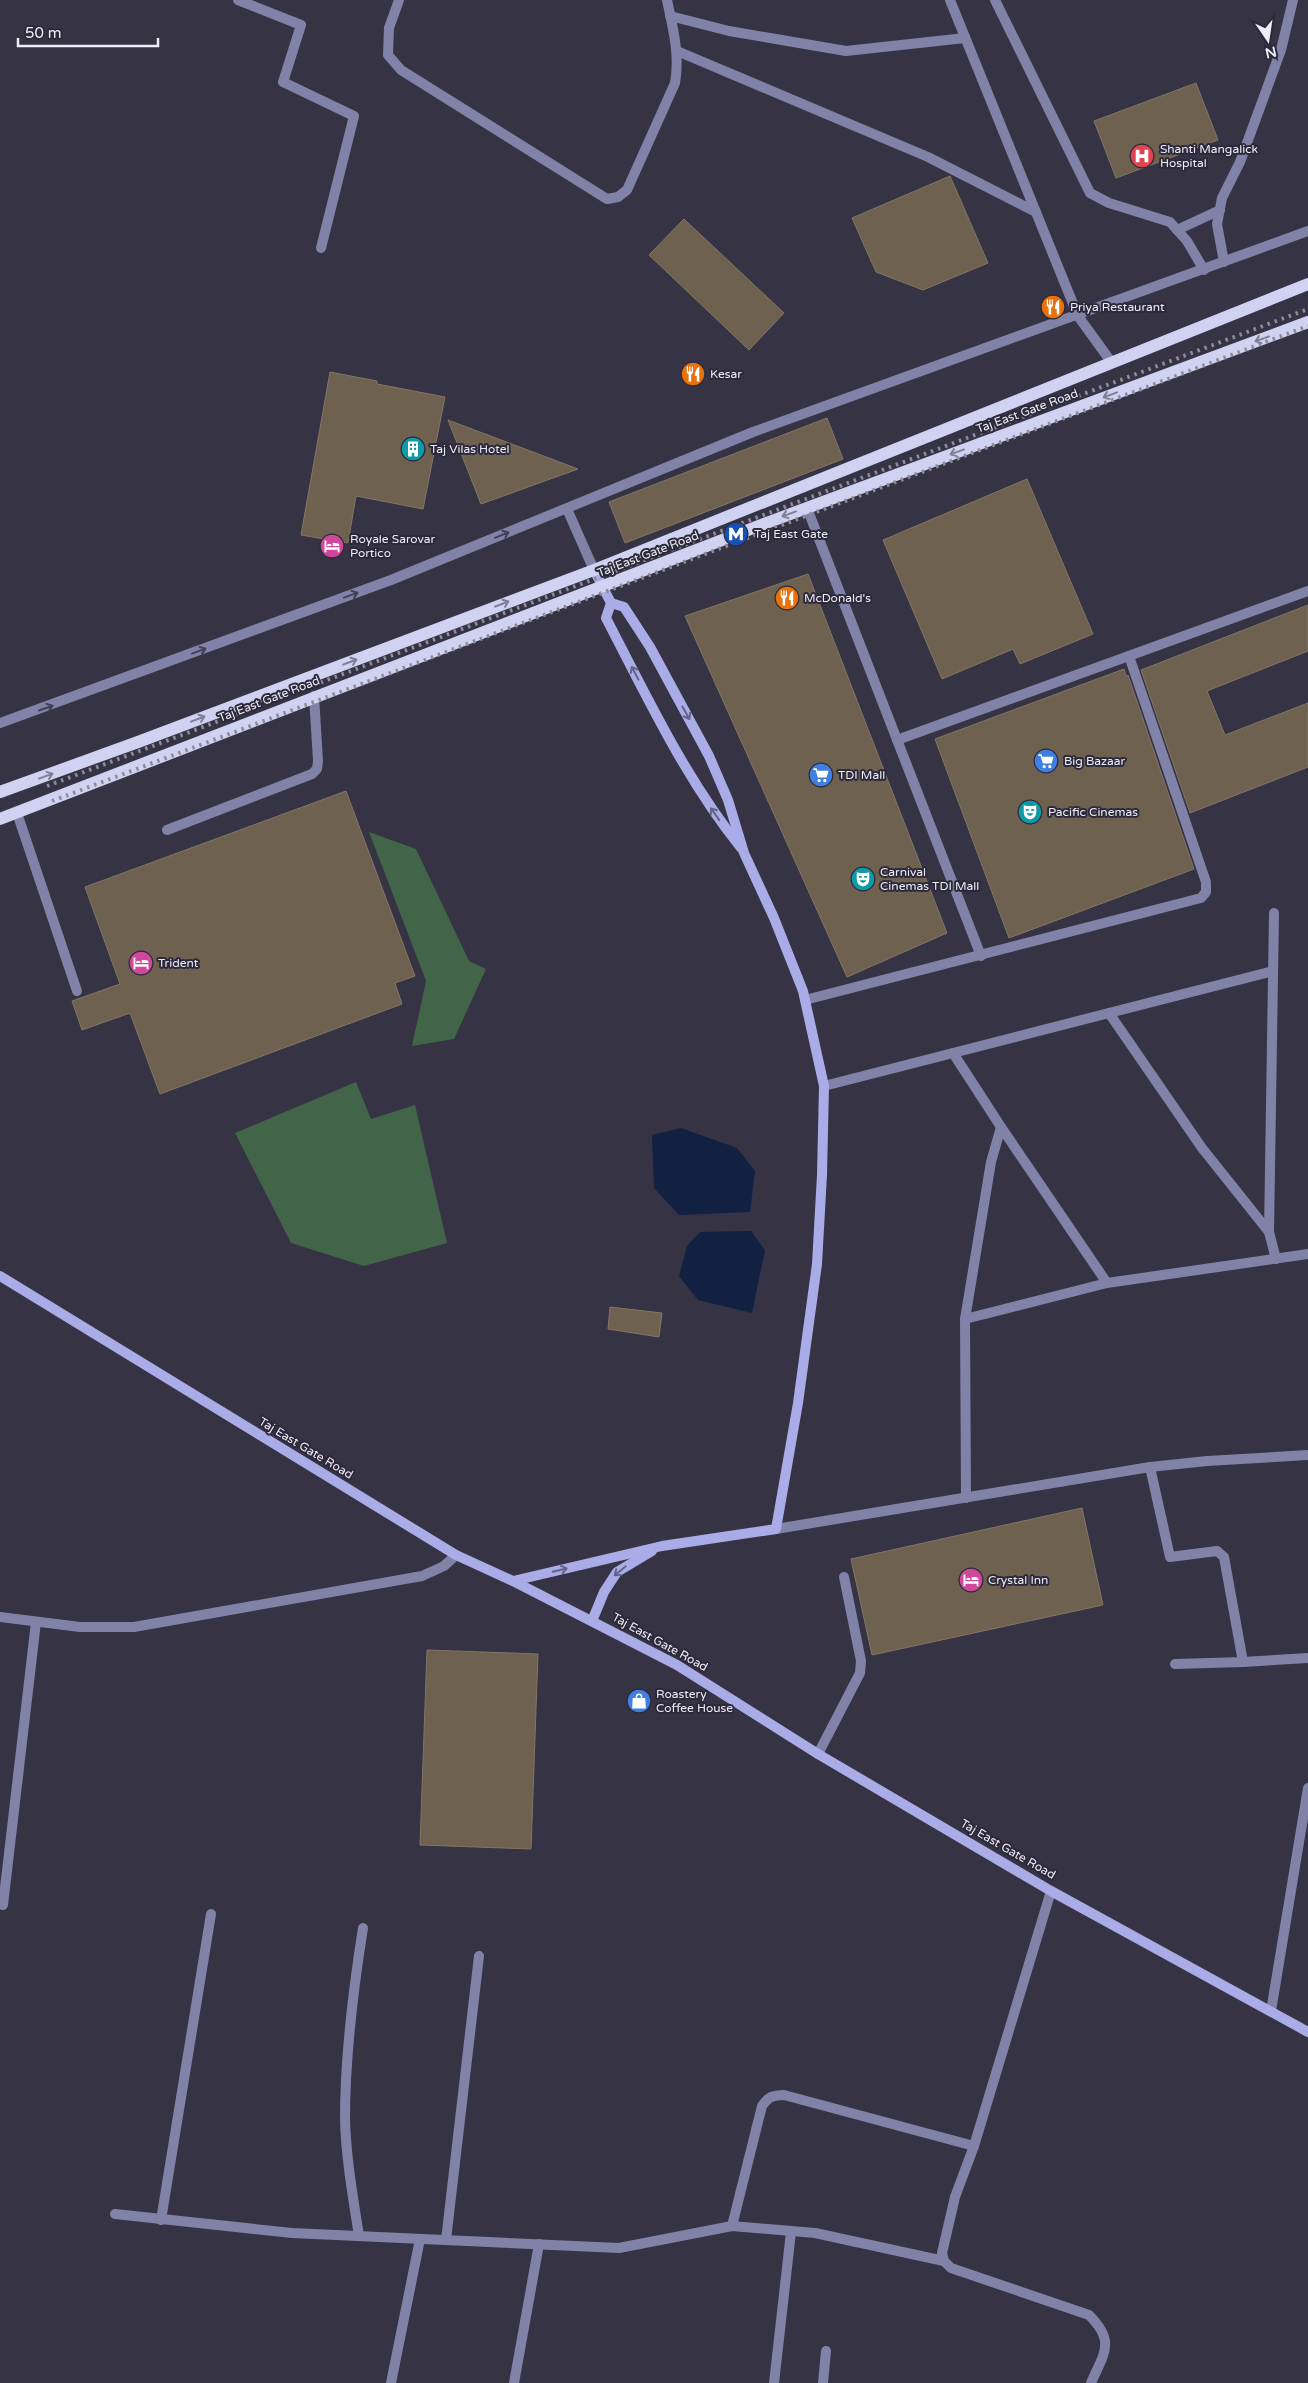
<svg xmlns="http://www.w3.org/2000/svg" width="1308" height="2383" font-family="'Varela Round',sans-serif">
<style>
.green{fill:#426449}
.water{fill:#122042}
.building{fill:#6e6150;stroke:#837664}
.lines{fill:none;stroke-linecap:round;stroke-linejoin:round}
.lane{stroke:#8082a7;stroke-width:10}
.street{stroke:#8082a7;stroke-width:10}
.secondary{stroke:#aaace8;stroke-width:10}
.primary{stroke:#d0d2f2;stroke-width:12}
.rail{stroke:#8e8b9a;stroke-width:4;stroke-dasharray:2.5 5;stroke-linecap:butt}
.oneway{stroke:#7e7e96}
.oneway2{stroke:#413f55}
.oneway3{stroke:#656488}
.labels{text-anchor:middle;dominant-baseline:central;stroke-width:4;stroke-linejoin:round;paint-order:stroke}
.poi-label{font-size:12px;fill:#eeecf8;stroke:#2c293a;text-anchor:start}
.street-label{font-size:12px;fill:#eeecf8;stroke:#2c293a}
</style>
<rect width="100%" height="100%" fill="#363345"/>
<g class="green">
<polygon points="369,832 416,849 469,961 486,969 454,1039 412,1046 426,981"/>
<polygon points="356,1082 371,1119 415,1105 447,1243 364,1266 291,1243 235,1133"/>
</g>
<g class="water">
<polygon points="681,1128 737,1148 755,1171 750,1212 679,1215 654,1188 652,1135"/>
<polygon points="751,1231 765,1250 752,1313 698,1300 679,1276 687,1246 700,1232"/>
</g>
<g class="building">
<polygon points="1196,83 1218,140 1116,178 1094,121"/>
<polygon points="950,176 988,263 923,290 876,272 852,218"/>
<polygon points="684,219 784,313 749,350 649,255"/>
<polygon points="330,372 377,381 377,384 445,397 423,509 356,496 348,543 301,535"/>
<polygon points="827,418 843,459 625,543 609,502"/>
<polygon points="448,420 578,469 481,504"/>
<polygon points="1027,479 1093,634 1020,664 1013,649 942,679 883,540"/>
<polygon points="808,574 947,933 847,977 685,616"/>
<polygon points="1308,605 1308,651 1207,691 1225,735 1308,703 1308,767 1190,813 1141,670"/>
<polygon points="1124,669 1126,676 1128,675 1194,869 1009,938 935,739"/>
<polygon points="346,791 415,976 395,983 402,1004 160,1094 130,1013 82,1030 72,1001 120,984 85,887"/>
<polygon points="610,1307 662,1313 659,1337 608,1329"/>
<polygon points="1082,1508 1103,1605 872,1655 851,1559"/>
<polygon points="427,1650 538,1654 531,1849 420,1845"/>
</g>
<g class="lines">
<g class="lane">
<polyline points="238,0 301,25 283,82 354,116 321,248"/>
<polyline points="995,0 1090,193 1109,203 1170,222 1187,241 1204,270"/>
<polyline points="1177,230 1220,210"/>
<polyline points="1224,262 1217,224 1222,198 1240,162 1281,50 1293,0"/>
<polyline points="807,508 981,956"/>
<polyline points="897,740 1308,591"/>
<polyline points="17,813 77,991"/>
<polyline points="167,830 312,774 317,769 318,761 314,696"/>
<polyline points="805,1000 1201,898 1206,892 1206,882 1129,656"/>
<polyline points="818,1754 860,1673 861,1661 844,1577"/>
<polyline points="3,1905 36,1622"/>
<polyline points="1271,2011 1308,1788"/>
</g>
<g class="street">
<path d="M399,0L389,28L388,55L401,70L607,199L618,197L627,190L675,83C680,55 673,28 667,0"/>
<polyline points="950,0 1078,316 1112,363"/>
<polyline points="670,16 729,31 846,51 965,38"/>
<polyline points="677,51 928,157 1036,212"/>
<polyline points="567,509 594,570"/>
<polyline points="0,723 391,580 753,432 1308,231"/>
<polyline points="1274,913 1269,1232 1276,1259"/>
<polyline points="1109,1013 1202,1148 1269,1232"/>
<polyline points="953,1053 1001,1127 1107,1283 1308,1254"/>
<polyline points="824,1086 1273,971"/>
<polyline points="965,1319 1107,1283"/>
<polyline points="1150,1467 1170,1557 1217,1551 1224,1557 1243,1662 1308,1658"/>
<polyline points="966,1498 965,1319 991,1162 1001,1127"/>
<polyline points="776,1529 1150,1467 1207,1461 1308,1455"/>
<polyline points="0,1617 80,1627 134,1627 422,1576 444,1566 456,1555"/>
<polyline points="1175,1664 1243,1662"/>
<path d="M1051,1891L974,2146L955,2197L942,2253L944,2261L951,2268L1089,2315C1116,2342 1104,2353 1091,2383"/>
<polyline points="115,2214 292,2233 619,2248 732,2226 815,2233 944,2261"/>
<polyline points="161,2220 211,1914"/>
<path d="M732,2226L762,2106C768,2097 773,2095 784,2095L974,2146"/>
<path d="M359,2236C353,2197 346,2158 345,2119C345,2055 353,1991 363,1928"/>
<polyline points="446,2240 479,1956"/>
<polyline points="391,2383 420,2239"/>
<polyline points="514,2383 539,2244"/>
<polyline points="774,2383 791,2232"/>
<polyline points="823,2383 826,2351"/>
</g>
<g class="secondary">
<path d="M594,570L611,603L606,618C647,697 685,778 741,848"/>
<polyline points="0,1276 456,1555 513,1581 677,1665 818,1754 1051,1891 1308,2032"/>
<polyline points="513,1581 662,1546 776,1529 798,1403 817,1264 822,1175 824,1086 803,991 774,918 744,853 728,800 709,756 650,647 624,607 611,603"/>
<polyline points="592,1621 604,1592 617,1572 652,1551"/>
</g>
<g class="primary">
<polyline points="0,792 138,742 594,570 1308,284"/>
<polyline points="0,819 769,522 1308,322"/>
</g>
<g class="rail">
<polyline points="47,786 1308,309"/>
<polyline points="52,801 1308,326"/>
</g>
</g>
<defs><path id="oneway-shaft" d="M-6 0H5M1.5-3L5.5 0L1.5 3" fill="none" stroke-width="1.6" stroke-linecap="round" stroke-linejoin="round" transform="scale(1.25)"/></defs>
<g class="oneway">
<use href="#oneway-shaft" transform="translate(1262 339) rotate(160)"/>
<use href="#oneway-shaft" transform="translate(1110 395) rotate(160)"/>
<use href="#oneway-shaft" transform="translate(957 452) rotate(160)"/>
<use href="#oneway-shaft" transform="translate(789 514) rotate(160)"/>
<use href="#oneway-shaft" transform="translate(502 604) rotate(-21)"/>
<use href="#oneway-shaft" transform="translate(350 662) rotate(-21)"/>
<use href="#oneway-shaft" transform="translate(198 719) rotate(-21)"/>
<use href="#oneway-shaft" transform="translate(46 776) rotate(-20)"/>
</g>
<g class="oneway2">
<use href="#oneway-shaft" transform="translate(502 535) rotate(-22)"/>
<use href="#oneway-shaft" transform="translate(351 595) rotate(-20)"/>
<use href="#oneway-shaft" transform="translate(199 651) rotate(-20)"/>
<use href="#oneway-shaft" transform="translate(46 708) rotate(-19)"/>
</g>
<g class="oneway3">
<use href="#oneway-shaft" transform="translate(635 673) rotate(-118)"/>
<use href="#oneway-shaft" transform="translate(686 713) rotate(61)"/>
<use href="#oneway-shaft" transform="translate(715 814) rotate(-125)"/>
<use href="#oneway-shaft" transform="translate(560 1570) rotate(-13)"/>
<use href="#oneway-shaft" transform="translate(620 1571) rotate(141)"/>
</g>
<defs>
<g id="hospital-disc" transform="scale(1.25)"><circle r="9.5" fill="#e0444e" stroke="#2c293a"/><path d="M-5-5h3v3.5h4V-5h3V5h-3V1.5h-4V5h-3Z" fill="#fff"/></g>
<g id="restaurant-disc" transform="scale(1.25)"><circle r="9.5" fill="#e8710a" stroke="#2c293a"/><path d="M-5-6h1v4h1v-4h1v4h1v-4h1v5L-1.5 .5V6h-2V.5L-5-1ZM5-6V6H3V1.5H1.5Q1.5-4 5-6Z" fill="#fff"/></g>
<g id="building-disc" transform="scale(1.25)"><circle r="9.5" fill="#0f9aa8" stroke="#2c293a"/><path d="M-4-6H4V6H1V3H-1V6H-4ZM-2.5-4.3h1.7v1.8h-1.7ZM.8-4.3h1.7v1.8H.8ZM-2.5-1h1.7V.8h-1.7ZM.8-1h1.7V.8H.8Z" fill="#fff"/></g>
<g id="metro-disc" transform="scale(1.25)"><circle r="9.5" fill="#1a4fb4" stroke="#2c293a"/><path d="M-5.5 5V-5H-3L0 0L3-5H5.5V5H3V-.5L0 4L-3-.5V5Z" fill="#fff"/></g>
<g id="hotel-disc" transform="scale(1.25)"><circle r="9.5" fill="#d1479c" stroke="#2c293a"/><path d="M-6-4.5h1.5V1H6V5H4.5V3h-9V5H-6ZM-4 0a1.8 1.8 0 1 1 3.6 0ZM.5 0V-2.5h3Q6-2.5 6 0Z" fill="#fff"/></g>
<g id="supermarket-disc" transform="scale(1.25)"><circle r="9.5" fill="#3f7fe0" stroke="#2c293a"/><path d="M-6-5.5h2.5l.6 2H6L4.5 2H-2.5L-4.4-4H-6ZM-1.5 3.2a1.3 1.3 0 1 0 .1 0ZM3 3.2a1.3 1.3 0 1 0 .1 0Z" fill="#fff"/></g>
<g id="theatre-disc" transform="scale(1.25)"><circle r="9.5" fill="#0f9aa8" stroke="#2c293a"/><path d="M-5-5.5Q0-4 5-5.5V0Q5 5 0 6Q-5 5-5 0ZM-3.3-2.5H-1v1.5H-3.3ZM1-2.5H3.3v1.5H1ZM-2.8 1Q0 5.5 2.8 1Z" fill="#fff"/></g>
<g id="shop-disc" transform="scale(1.25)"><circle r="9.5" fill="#3f7fe0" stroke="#2c293a"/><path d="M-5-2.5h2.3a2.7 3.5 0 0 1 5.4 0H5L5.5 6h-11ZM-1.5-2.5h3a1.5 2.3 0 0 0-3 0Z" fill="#fff"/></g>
</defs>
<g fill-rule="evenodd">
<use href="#hospital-disc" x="1142" y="156"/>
<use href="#restaurant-disc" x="1053" y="307"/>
<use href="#restaurant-disc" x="693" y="374"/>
<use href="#building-disc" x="413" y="449"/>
<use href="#metro-disc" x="736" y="534"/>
<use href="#hotel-disc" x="332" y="546"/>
<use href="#restaurant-disc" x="787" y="598"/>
<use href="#supermarket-disc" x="1046" y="761"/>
<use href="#supermarket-disc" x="821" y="775"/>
<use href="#theatre-disc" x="1030" y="812"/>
<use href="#theatre-disc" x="863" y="879"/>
<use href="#hotel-disc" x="141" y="963"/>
<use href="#hotel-disc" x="971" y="1580"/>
<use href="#shop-disc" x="639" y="1701"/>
</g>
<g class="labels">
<g class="poi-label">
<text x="1160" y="149">Shanti Mangalick<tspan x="1160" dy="14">Hospital</tspan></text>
<text x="1070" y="307">Priya Restaurant</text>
<text x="710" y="374">Kesar</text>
<text x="430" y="449">Taj Vilas Hotel</text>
<text x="754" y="534">Taj East Gate</text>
<text x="350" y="539">Royale Sarovar<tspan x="350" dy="14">Portico</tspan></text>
<text x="804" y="598">McDonald's</text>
<text x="1064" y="761">Big Bazaar</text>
<text x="838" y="775">TDI Mall</text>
<text x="1048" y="812">Pacific Cinemas</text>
<text x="880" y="872">Carnival<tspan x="880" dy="14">Cinemas TDI Mall</tspan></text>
<text x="158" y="963">Trident</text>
<text x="988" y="1580">Crystal Inn</text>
<text x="656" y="1694">Roastery<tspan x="656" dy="14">Coffee House</tspan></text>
</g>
<g class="street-label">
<text transform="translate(1027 411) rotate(-20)">Taj East Gate Road</text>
<text transform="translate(648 554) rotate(-21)">Taj East Gate Road</text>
<text transform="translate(269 699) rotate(-21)">Taj East Gate Road</text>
<text transform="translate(306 1448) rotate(31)">Taj East Gate Road</text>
<text transform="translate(660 1642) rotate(29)">Taj East Gate Road</text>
<text transform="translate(1008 1849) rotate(30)">Taj East Gate Road</text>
</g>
</g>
<g transform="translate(1268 40) rotate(167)" stroke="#2c293a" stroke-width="4" paint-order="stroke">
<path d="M0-4L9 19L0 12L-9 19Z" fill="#eeecf8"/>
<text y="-8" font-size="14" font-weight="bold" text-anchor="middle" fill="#eeecf8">N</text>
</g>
<path d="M18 38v8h140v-8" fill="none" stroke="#eeecf8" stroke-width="2.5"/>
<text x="25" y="38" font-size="15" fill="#eeecf8" stroke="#2c293a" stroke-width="4" paint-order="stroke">50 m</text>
</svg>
